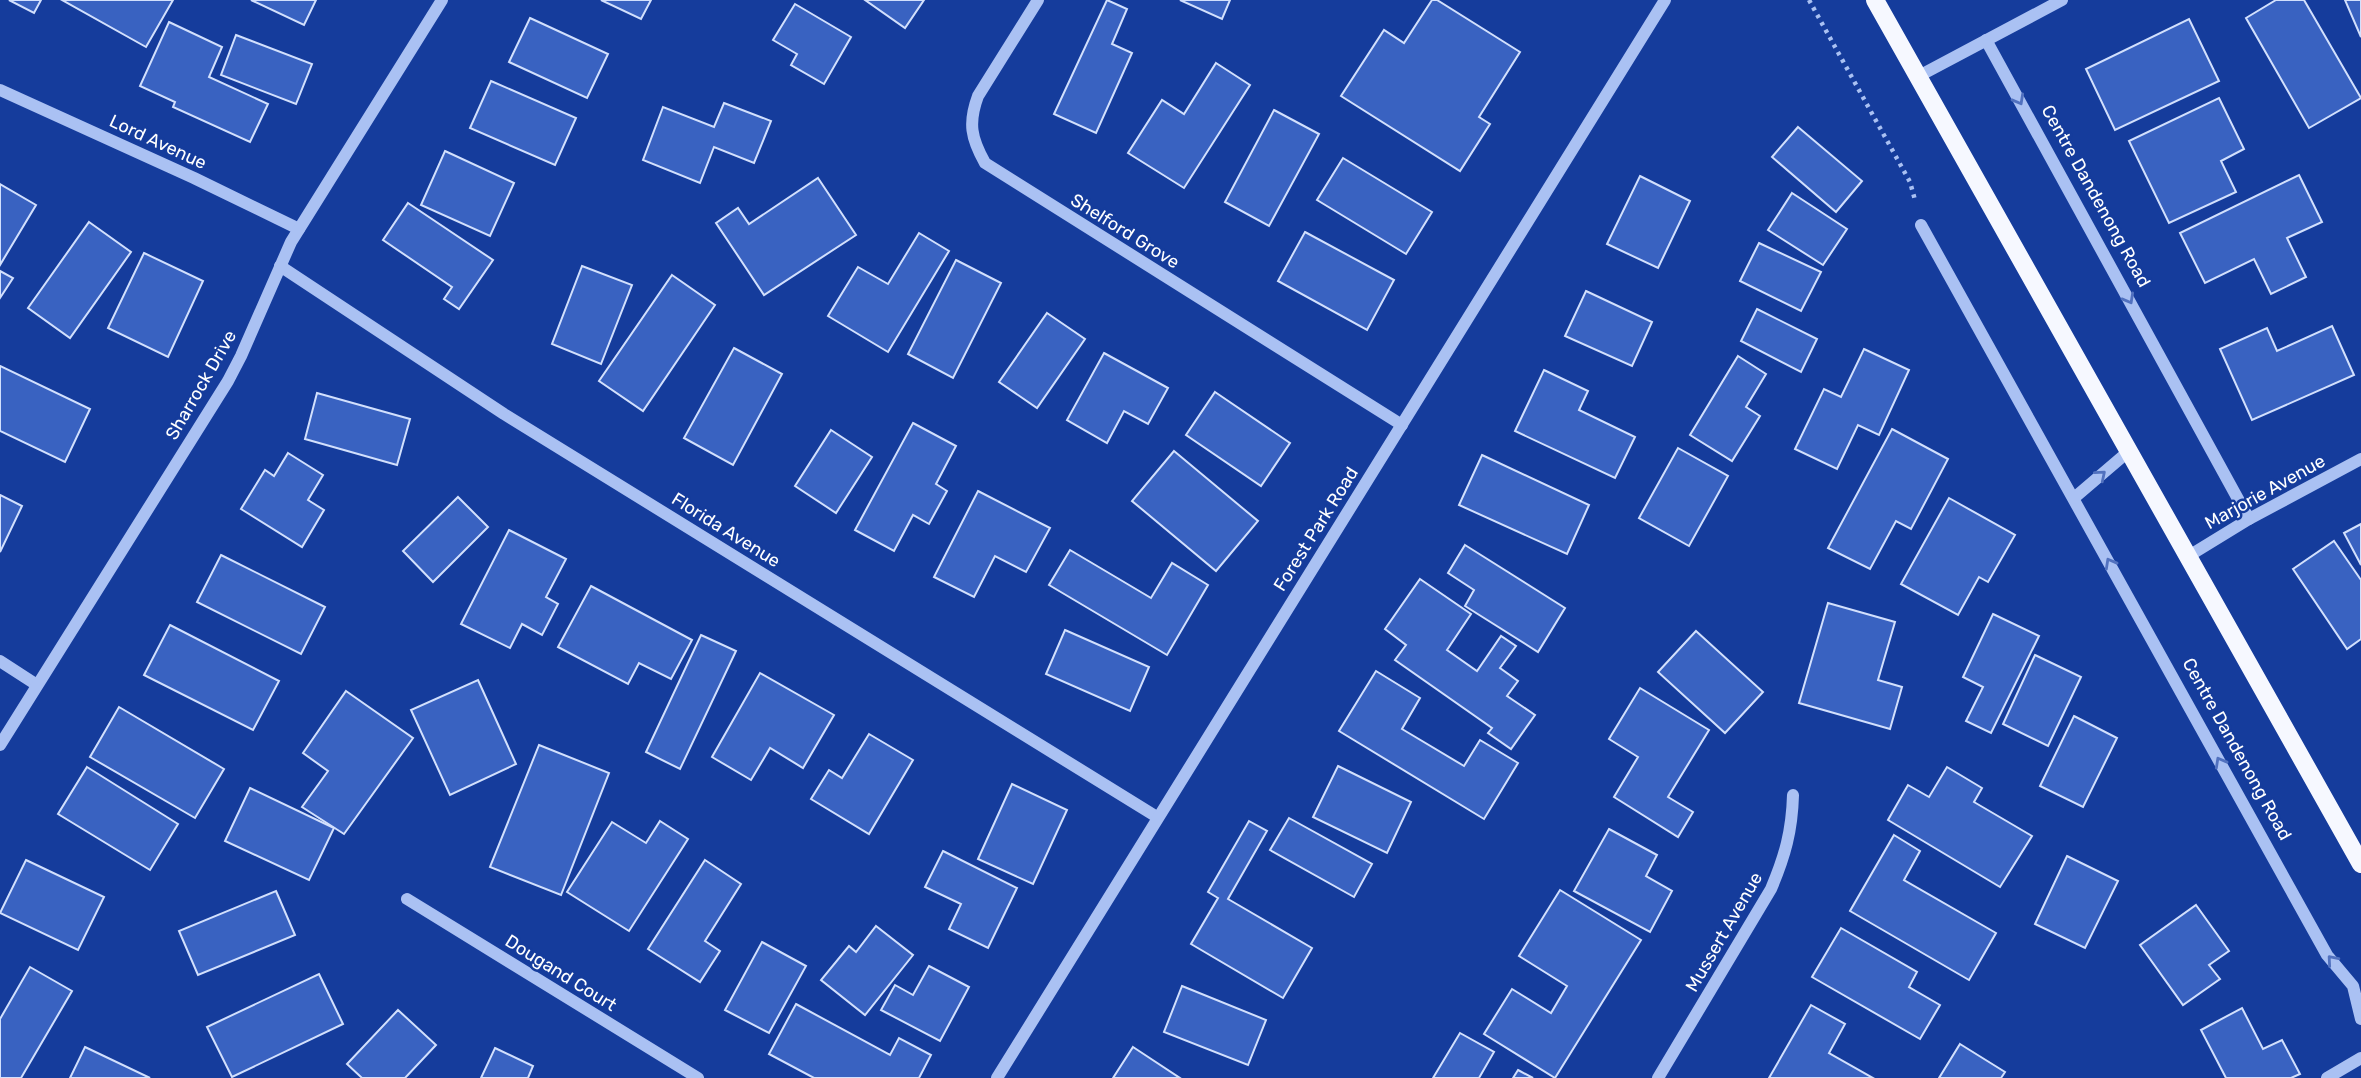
<svg xmlns="http://www.w3.org/2000/svg" width="2361" height="1078" font-family="Rubik,sans-serif">
<style>
.building{fill:#3962c1;stroke:#d2e0fd;stroke-width:2}
.lines{fill:none;stroke-linecap:round;stroke-linejoin:round}
.path{stroke:#aac1f3;stroke-width:4.5;stroke-dasharray:3.5 5;stroke-linecap:butt}
.minor{stroke:#aac1f3;stroke-width:12}
.major{stroke:#f6f8ff;stroke-width:18}
.oneway{stroke:#5171bf}
.labels{text-anchor:middle;dominant-baseline:central;stroke-width:5;stroke-linejoin:round;paint-order:stroke}
.street-label{font-size:18px;fill:#fff;stroke:#153c9c}
</style>
<rect width="100%" height="100%" fill="#153c9c"/>
<g class="building">
<polygon points="9,0 41,0 34,13"/>
<polygon points="62,0 173,0 146,47"/>
<polygon points="251,0 316,0 304,25"/>
<polygon points="601,0 651,0 641,19"/>
<polygon points="865,0 924,0 905,28"/>
<polygon points="1107,0 1127,9 1112,44 1132,53 1096,133 1054,114"/>
<polygon points="1180,0 1230,0 1222,19"/>
<polygon points="1432,0 1437,0 1520,52 1479,117 1490,124 1460,171 1341,96 1384,30 1404,43"/>
<polygon points="2276,0 2304,0 2361,98 2309,128 2246,18"/>
<polygon points="2345,0 2361,0 2361,37"/>
<polygon points="795,4 851,37 824,84 791,65 797,54 773,40"/>
<polygon points="530,18 608,54 587,98 509,62"/>
<polygon points="2189,19 2219,81 2115,130 2086,69"/>
<polygon points="169,22 222,47 209,77 268,104 250,142 173,107 175,102 140,86"/>
<polygon points="236,35 312,64 296,104 221,75"/>
<polygon points="1216,63 1250,85 1184,188 1128,153 1162,100 1184,114"/>
<polygon points="491,81 576,118 555,165 470,128"/>
<polygon points="2219,98 2244,149 2221,161 2236,192 2169,223 2129,141"/>
<polygon points="724,103 771,121 754,163 714,147 700,183 643,160 663,107 714,127"/>
<polygon points="1274,110 1319,134 1269,226 1225,202"/>
<polygon points="1798,127 1862,181 1836,212 1772,157"/>
<polygon points="445,151 514,183 490,236 421,205"/>
<polygon points="1343,158 1432,212 1406,254 1317,200"/>
<polygon points="2299,175 2322,222 2287,238 2306,277 2271,294 2254,259 2205,283 2180,233"/>
<polygon points="1640,176 1690,201 1658,268 1607,244"/>
<polygon points="818,178 856,235 764,295 716,223 738,208 749,224"/>
<polygon points="0,184 36,205 0,265"/>
<polygon points="1792,193 1847,229 1823,265 1768,230"/>
<polygon points="408,203 493,260 459,309 444,299 452,287 383,240"/>
<polygon points="89,222 131,252 70,338 28,308"/>
<polygon points="1305,232 1394,280 1367,330 1278,281"/>
<polygon points="919,233 949,251 888,352 828,316 858,267 888,284"/>
<polygon points="1759,243 1821,272 1801,311 1740,281"/>
<polygon points="144,253 203,281 168,357 108,328"/>
<polygon points="956,260 1001,283 953,378 908,354"/>
<polygon points="582,266 632,285 601,364 552,344"/>
<polygon points="0,271 13,278 0,298"/>
<polygon points="672,275 715,305 643,411 599,381"/>
<polygon points="1586,291 1652,322 1632,366 1565,336"/>
<polygon points="1757,309 1817,339 1801,372 1741,341"/>
<polygon points="1047,313 1085,339 1037,408 999,382"/>
<polygon points="2332,326 2354,375 2252,420 2220,349 2267,328 2277,351"/>
<polygon points="734,348 782,374 733,465 684,438"/>
<polygon points="1864,349 1909,370 1879,435 1858,425 1837,469 1795,449 1824,389 1841,397"/>
<polygon points="1104,353 1168,388 1148,424 1124,411 1107,443 1067,420"/>
<polygon points="1738,356 1766,374 1746,407 1760,416 1732,461 1690,435"/>
<polygon points="0,366 90,409 65,462 0,431"/>
<polygon points="1544,370 1588,391 1579,410 1635,437 1615,478 1515,431"/>
<polygon points="1215,392 1290,443 1261,486 1186,435"/>
<polygon points="317,393 410,419 397,465 305,439"/>
<polygon points="913,423 956,446 936,484 947,491 929,524 913,515 894,551 855,530"/>
<polygon points="1892,429 1948,459 1911,529 1896,521 1870,569 1828,548"/>
<polygon points="831,430 872,457 836,513 795,486"/>
<polygon points="1678,448 1728,476 1689,546 1639,518"/>
<polygon points="1174,451 1258,521 1216,571 1132,501"/>
<polygon points="288,453 323,475 308,500 324,510 302,547 241,509 265,470 274,476"/>
<polygon points="1482,455 1589,505 1567,554 1459,505"/>
<polygon points="978,491 1050,528 1026,572 995,556 974,597 934,577"/>
<polygon points="0,495 22,506 0,552"/>
<polygon points="458,497 488,527 433,582 403,551"/>
<polygon points="1949,498 2015,535 1988,582 1979,577 1958,615 1901,584"/>
<polygon points="2361,524 2361,565 2344,533"/>
<polygon points="509,530 566,559 546,597 558,604 542,635 522,624 510,648 461,624"/>
<polygon points="2334,541 2361,580 2361,639 2347,649 2293,569"/>
<polygon points="1465,545 1565,608 1538,652 1465,606 1474,590 1448,573"/>
<polygon points="1070,550 1151,598 1172,563 1208,585 1167,655 1049,585"/>
<polygon points="221,555 325,607 301,654 197,602"/>
<polygon points="1420,579 1471,614 1447,650 1477,671 1501,636 1516,646 1500,668 1518,681 1507,696 1535,715 1511,749 1488,733 1492,728 1395,660 1406,645 1385,629"/>
<polygon points="591,586 692,640 671,679 639,663 628,684 558,647"/>
<polygon points="1828,603 1895,622 1878,680 1902,687 1890,729 1799,703"/>
<polygon points="1993,614 2039,636 1991,733 1966,721 1983,687 1963,677"/>
<polygon points="170,625 279,681 253,730 144,675"/>
<polygon points="1065,630 1149,667 1130,711 1046,674"/>
<polygon points="1696,631 1763,692 1725,733 1658,672"/>
<polygon points="701,635 736,651 680,769 646,752"/>
<polygon points="2035,655 2081,677 2048,746 2003,724"/>
<polygon points="1376,671 1420,698 1402,729 1464,766 1480,740 1518,763 1484,819 1339,731"/>
<polygon points="760,673 834,715 803,768 770,748 751,780 712,757"/>
<polygon points="478,680 516,764 450,795 411,710"/>
<polygon points="1640,688 1709,730 1668,797 1693,812 1678,837 1614,797 1638,757 1609,739"/>
<polygon points="346,691 413,738 344,834 302,807 328,771 303,753"/>
<polygon points="119,707 224,769 195,818 90,757"/>
<polygon points="2074,716 2117,738 2083,807 2040,786"/>
<polygon points="869,734 913,760 869,834 811,799 829,770 842,778"/>
<polygon points="539,745 609,773 561,895 490,867"/>
<polygon points="1338,766 1411,802 1387,853 1313,817"/>
<polygon points="87,767 178,824 150,870 58,814"/>
<polygon points="1947,767 1982,788 1974,802 2032,836 2000,887 1888,820 1908,785 1929,797"/>
<polygon points="1012,784 1067,810 1033,884 978,859"/>
<polygon points="250,788 334,828 309,880 225,841"/>
<polygon points="1289,818 1372,864 1354,897 1270,850"/>
<polygon points="660,821 688,839 629,931 567,892 612,822 646,843"/>
<polygon points="1249,821 1267,831 1228,899 1312,948 1283,998 1191,944 1218,898 1208,892"/>
<polygon points="1609,829 1657,855 1646,876 1672,891 1650,932 1574,891"/>
<polygon points="1894,835 1920,851 1904,880 1996,933 1969,980 1850,911"/>
<polygon points="943,851 1017,888 988,948 949,929 961,904 925,887"/>
<polygon points="2067,856 2118,881 2085,948 2035,924"/>
<polygon points="26,860 104,897 78,950 0,913"/>
<polygon points="705,860 741,884 705,941 720,951 700,982 648,949"/>
<polygon points="1560,890 1641,940 1555,1078 1484,1034 1512,989 1551,1013 1567,986 1519,956"/>
<polygon points="276,891 295,935 198,975 179,931"/>
<polygon points="2196,905 2229,951 2209,965 2220,979 2183,1005 2140,945"/>
<polygon points="876,926 913,955 865,1015 821,980 849,946 856,952"/>
<polygon points="1841,928 1917,972 1909,987 1940,1005 1920,1039 1812,977"/>
<polygon points="762,942 806,966 769,1033 725,1010"/>
<polygon points="929,966 969,987 940,1041 881,1010 895,985 913,995"/>
<polygon points="30,967 72,991 21,1078 0,1078 0,1019"/>
<polygon points="319,974 343,1024 232,1077 207,1027"/>
<polygon points="1182,986 1266,1020 1248,1065 1164,1032"/>
<polygon points="796,1004 890,1055 899,1038 931,1055 919,1078 814,1078 769,1054"/>
<polygon points="1811,1005 1845,1024 1829,1053 1873,1078 1769,1078"/>
<polygon points="2242,1008 2263,1049 2282,1040 2300,1074 2291,1078 2226,1078 2201,1030"/>
<polygon points="398,1010 436,1045 405,1078 362,1078 347,1064"/>
<polygon points="1460,1033 1494,1052 1479,1078 1433,1078"/>
<polygon points="1960,1044 2005,1072 2001,1078 1939,1078"/>
<polygon points="85,1047 150,1078 70,1078"/>
<polygon points="1133,1047 1180,1078 1113,1078"/>
<polygon points="495,1048 533,1066 528,1078 481,1078"/>
<polygon points="1518,1070 1533,1078 1513,1078"/>
</g>
<g class="lines">
<polyline class="path" points="1809,0 1910,182 1915,200"/>
<g class="minor">
<path d="M1038,0L978,96C968,123 971,138 985,163L1402,425"/>
<polyline points="1986,40 2249,519"/>
<polyline points="1917,77 2062,0"/>
<polyline points="0,90 194,178 299,229"/>
<polyline points="1921,225 2327,955 2353,986 2361,1019"/>
<polyline points="280,266 504,414 1157,817"/>
<polyline points="2074,498 2129,451"/>
<polyline points="2187,557 2249,519 2361,459"/>
<polyline points="0,661 37,685"/>
<polyline points="0,745 228,381 241,356 291,242 442,0"/>
<polyline points="407,899 698,1078"/>
<polyline points="997,1078 1665,0"/>
<path d="M1658,1078L1771,889C1785,856 1792,831 1793,795"/>
<polyline points="2327,1078 2361,1058"/>
</g>
<polyline class="major" points="1875,0 2361,864"/>
</g>
<defs><path id="oneway-chevron" d="M-2-3.5L2.5 0L-2 3.5" fill="none" stroke-width="1.6" stroke-linecap="round" stroke-linejoin="round" transform="scale(1.75)"/></defs>
<g class="oneway">
<use href="#oneway-chevron" transform="translate(2019 100) rotate(61)"/>
<use href="#oneway-chevron" transform="translate(2129 299) rotate(61)"/>
<use href="#oneway-chevron" transform="translate(2101 475) rotate(-40)"/>
<use href="#oneway-chevron" transform="translate(2110 563) rotate(-119)"/>
<use href="#oneway-chevron" transform="translate(2220 762) rotate(-119)"/>
<use href="#oneway-chevron" transform="translate(2332 960) rotate(-131)"/>
</g>
<g class="labels">
<g class="street-label">
<text transform="translate(158 142) rotate(25)">Lord Avenue</text>
<text transform="translate(2096 196) rotate(61)">Centre Dandenong Road</text>
<text transform="translate(1125 231) rotate(32)">Shelford Grove</text>
<text transform="translate(201 385) rotate(-60)">Sharrock Drive</text>
<text transform="translate(2265 492) rotate(-29)">Marjorie Avenue</text>
<text transform="translate(1316 529) rotate(-58)">Forest Park Road</text>
<text transform="translate(726 530) rotate(32)">Florida Avenue</text>
<text transform="translate(2237 749) rotate(61)">Centre Dandenong Road</text>
<text transform="translate(1724 932) rotate(-60)">Mussert Avenue</text>
<text transform="translate(561 973) rotate(32)">Dougand Court</text>
</g>
</g>
</svg>
